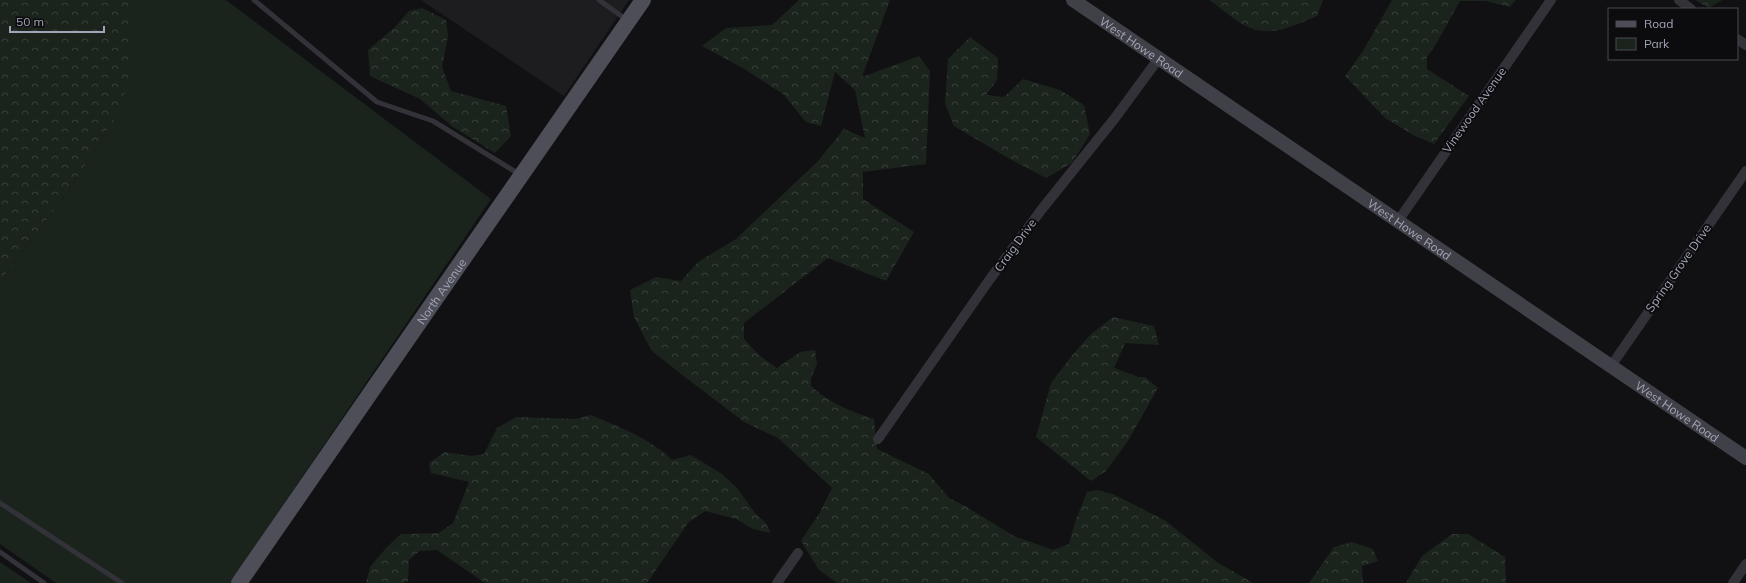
<svg xmlns="http://www.w3.org/2000/svg" width="1746" height="583" font-family="Mulish,sans-serif">
<style>
.built{fill:#1d1d20}
.green{fill:#1b231d}
.forest{fill:url(#forest-crowns)}
.lines{fill:none;stroke-linecap:round;stroke-linejoin:round}
.lane{stroke:#323238;stroke-width:5}
.street{stroke:#323238;stroke-width:10}
.secondary{stroke:#404048;stroke-width:14}
.primary{stroke:#4d4e58;stroke-width:16}
.labels{text-anchor:middle;dominant-baseline:central;stroke-width:4;stroke-linejoin:round;paint-order:stroke}
.street-label{font-size:12px;fill:#a1a4b5;stroke:#0c0c0e}
</style>
<defs>
<pattern id="forest-crowns" width="20" height="18" patternUnits="userSpaceOnUse"><rect width="20" height="18" fill="#1b231d"/><path d="M2 6a3 3 0 1 1 6 0M12 15a3 3 0 1 1 6 0" fill="none" stroke="#39403c"/></pattern>
</defs>
<rect width="100%" height="100%" fill="#111113"/>
<polygon class="built" points="421,0 629,0 564,96"/>
<g class="green">
<polygon points="129,0 226,0 491,199 230,583 56,583 0,544 0,282 69,190 116,117 129,22"/>
<polygon points="0,562 31,583 0,583"/>
</g>
<g class="forest">
<polygon points="0,0 129,0 132,72 116,117 69,190 0,282"/>
<path d="M799,0H890L862,77L919,56L930,71L926,164L863,172V199L914,232L886,281L828,258L744,323V339L759,355L777,368L800,352L815,350L817,364L811,378V386C828,402 852,412 874,419L877,449L929,474L949,498L965,506L1014,536L1053,550L1069,544L1075,522L1087,492L1097,490L1113,494L1166,521L1217,562L1253,583H837L819,570L801,541L820,512L832,488L778,438L744,422L681,374L651,350L634,317L630,290L656,277L681,281L698,262L736,239L818,161L844,129L865,138L855,90L835,72L821,126L806,122L783,94L741,67L702,46L726,28L772,25Z"/>
<path d="M1209,0H1323L1317,16C1294,26 1268,39 1244,25C1231,18 1221,8 1209,0Z"/>
<polygon points="1392,0 1516,0 1510,7 1486,1 1460,1 1436,44 1427,57 1427,69 1469,96 1434,144 1415,136 1385,118 1345,76 1363,51"/>
<polygon points="1695,0 1722,0 1709,8"/>
<polygon points="422,8 446,20 448,36 442,67 451,91 506,106 511,136 495,153 453,127 420,99 370,76 368,50 395,27 409,11"/>
<polygon points="970,37 998,58 997,80 986,95 1004,97 1023,79 1060,90 1084,105 1090,134 1072,163 1046,178 1008,158 954,126 945,103 948,59"/>
<polygon points="1113,317 1154,326 1159,345 1125,343 1114,368 1139,377 1145,377 1158,388 1128,441 1106,471 1091,481 1036,437 1051,383 1074,353 1091,334"/>
<path d="M591,415C619,427 650,438 672,460L691,455L722,474L737,488L755,513L765,522L771,533L753,529L736,519L705,511L688,523L647,583H485L437,550L420,551L409,560L408,581L403,583H366L370,567L386,548L401,534L439,533L453,523L469,482L431,473L429,463L445,452L471,456L484,454L497,428L516,417L575,419Z"/>
<polygon points="1452,534 1468,534 1505,557 1506,583 1406,583 1422,556"/>
<polygon points="1352,542 1373,549 1378,561 1362,566 1363,583 1309,583 1334,547"/>
</g>
<g class="lines">
<g class="lane">
<polyline points="254,0 377,102 433,121 519,174"/>
<polyline points="599,0 627,20"/>
<polyline points="0,503 122,583"/>
<polyline points="0,552 44,583"/>
</g>
<g class="street">
<polyline points="1679,0 1691,9"/>
<polyline points="1737,39 1746,45"/>
<polyline points="1398,221 1551,0"/>
<polyline points="1611,366 1746,171"/>
<polyline points="878,439 990,279 1042,209 1115,118 1159,58"/>
<polyline points="777,583 798,553"/>
<polyline points="1733,583 1746,564"/>
</g>
<path class="secondary" id="s1" d="M1073,0L1746,458"/>
<path class="primary" id="s2" d="M239,583L459,265L643,0"/>
</g>
<g class="labels">
<g class="street-label">
<text stroke="none"><textPath href="#s1" startOffset="83">West Howe Road</textPath></text>
<text transform="translate(1474 110) rotate(-55)">Vinewood Avenue</text>
<text stroke="none"><textPath href="#s1" startOffset="407">West Howe Road</textPath></text>
<text transform="translate(1015 245) rotate(-54)">Craig Drive</text>
<text transform="translate(1678 268) rotate(-55)">Spring Grove Drive</text>
<text stroke="none"><textPath href="#s2" startOffset="355">North Avenue</textPath></text>
<text stroke="none"><textPath href="#s1" startOffset="731">West Howe Road</textPath></text>
</g>
</g>
<rect x="1608" y="8" width="130" height="52" fill="#0c0c0e" stroke="#484951"/>
<rect x="1616" y="21" width="20" height="6" fill="#4d4e58" stroke="#484951"/>
<text x="1644" y="28" font-size="12" fill="#a1a4b5">Road</text>
<rect x="1616" y="38" width="20" height="12" fill="#1b231d" stroke="#484951"/>
<text x="1644" y="48" font-size="12" fill="#a1a4b5">Park</text>
<path d="M10 26v6h94v-6" fill="none" stroke="#a1a4b5" stroke-width="2"/>
<text x="16" y="26" font-size="12" fill="#a1a4b5" stroke="#0c0c0e" stroke-width="3" paint-order="stroke">50 m</text>
</svg>
